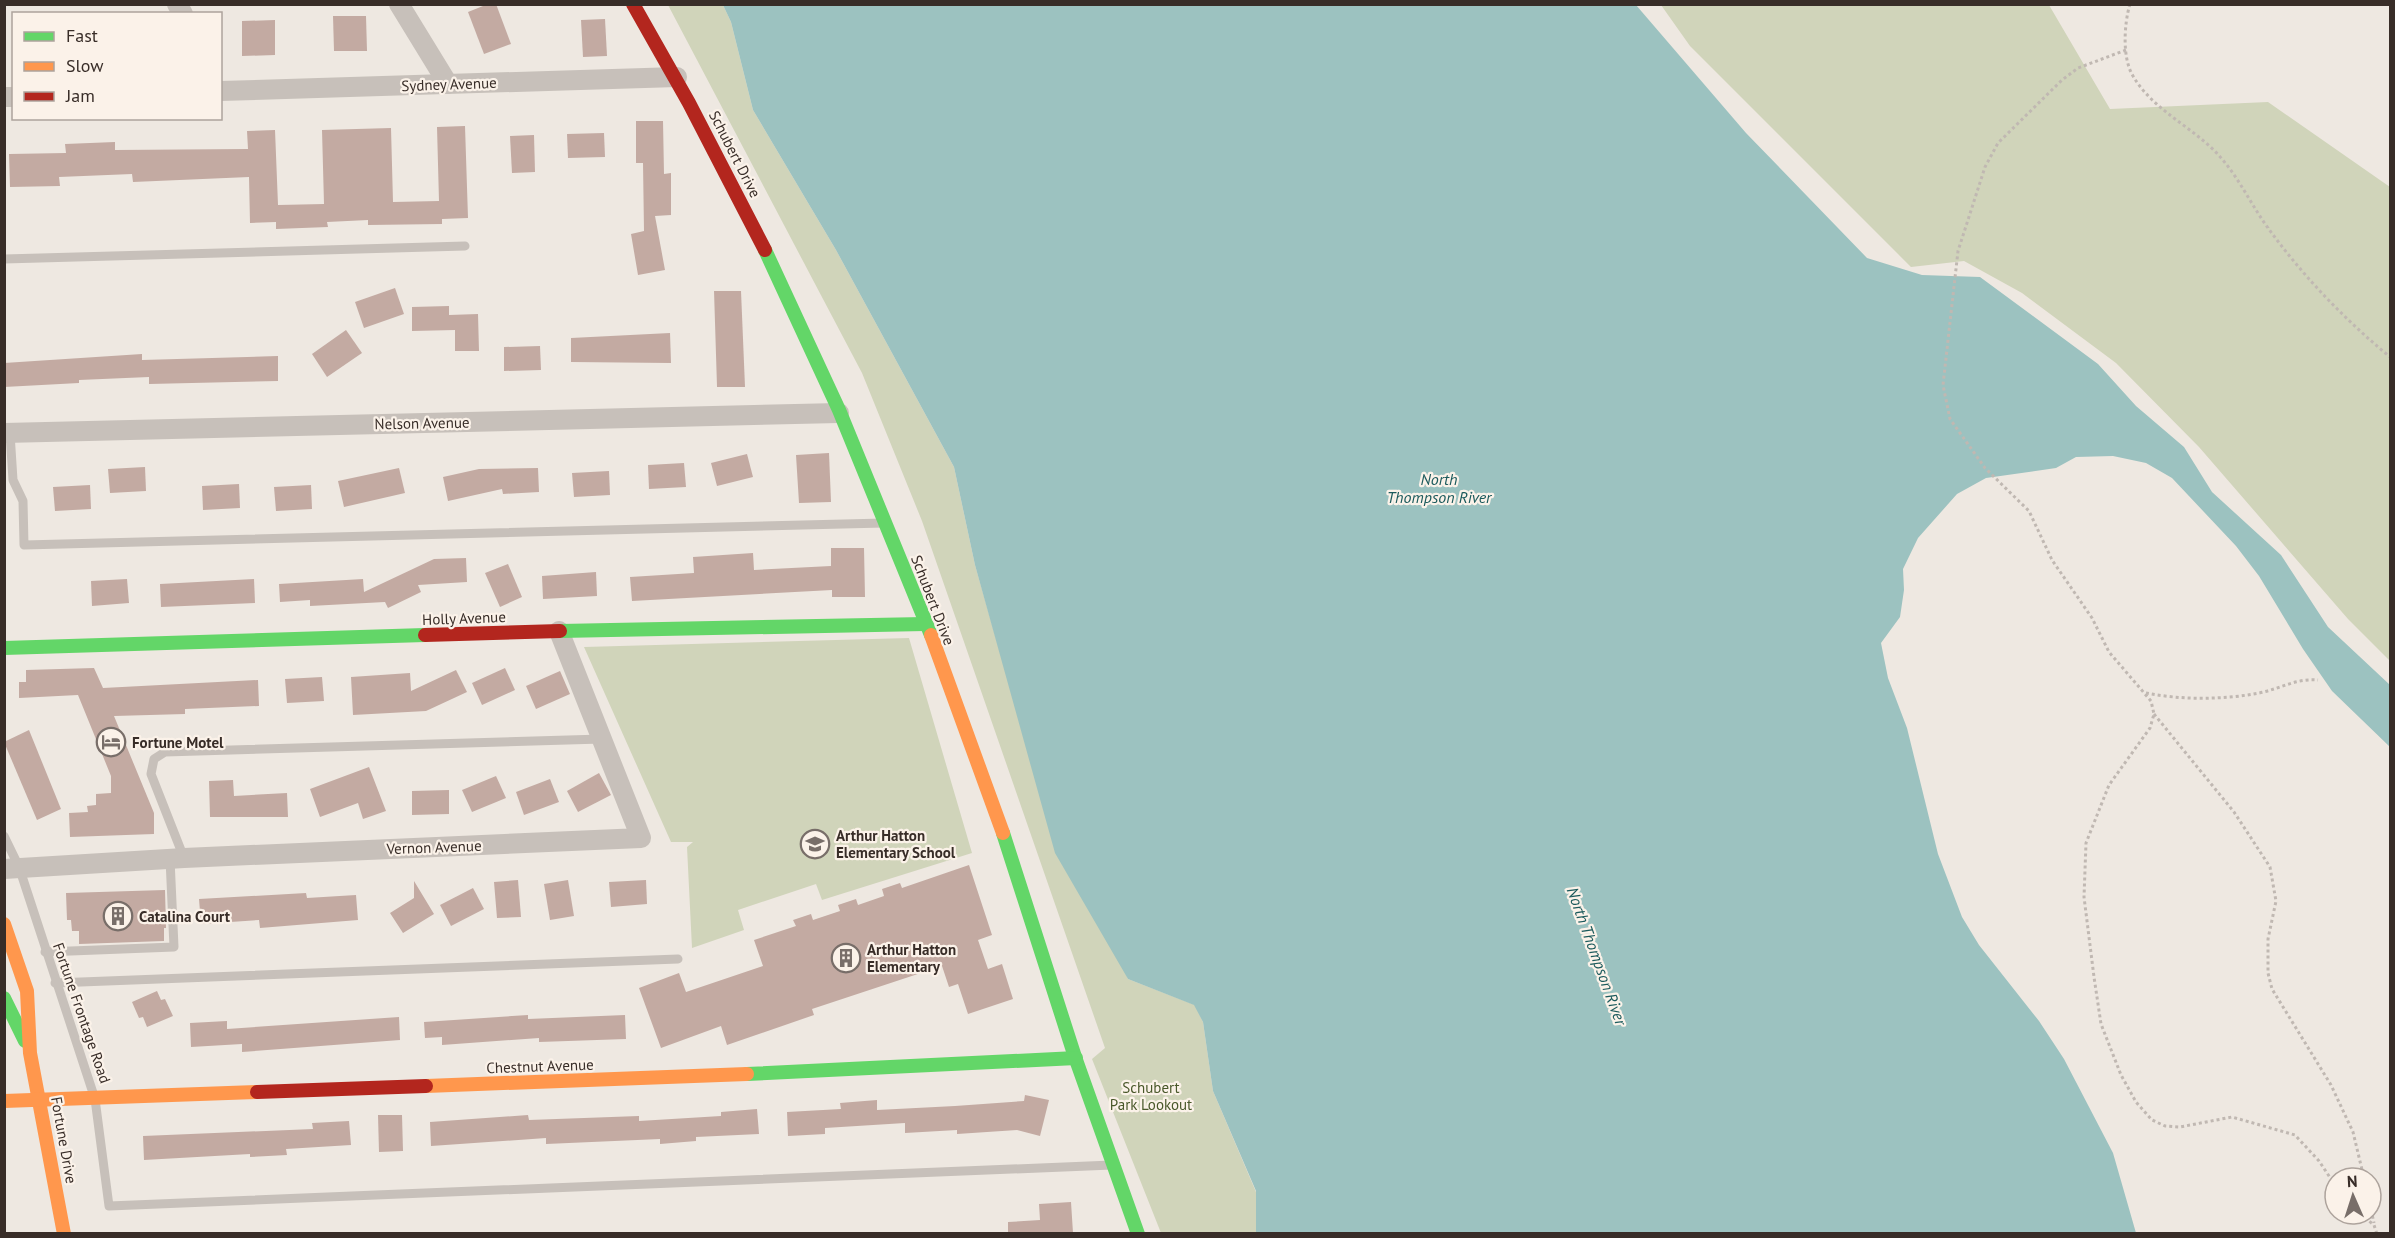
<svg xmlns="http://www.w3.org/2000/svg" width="2395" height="1238" font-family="'PT Sans',sans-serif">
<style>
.green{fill:#d0d4ba}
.water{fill:#9cc2c0}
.building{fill:#c3aaa2}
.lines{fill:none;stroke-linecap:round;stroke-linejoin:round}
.path{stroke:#c0b8b2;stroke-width:3;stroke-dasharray:3 3;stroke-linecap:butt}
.lane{stroke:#c7c0ba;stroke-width:9}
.street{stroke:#c7c0ba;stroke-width:20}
.fast{stroke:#63d668;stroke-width:14}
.slow{stroke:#ff974d;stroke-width:14}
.jam{stroke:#b3261e;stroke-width:14}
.labels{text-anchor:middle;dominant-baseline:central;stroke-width:4.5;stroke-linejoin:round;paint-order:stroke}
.street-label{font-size:15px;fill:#382d28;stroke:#fbf2e9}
.poi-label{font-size:15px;font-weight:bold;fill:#382d28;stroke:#fbf2e9;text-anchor:start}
.park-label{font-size:15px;fill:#49582a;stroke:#fbf2e9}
.water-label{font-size:16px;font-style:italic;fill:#1b5a5c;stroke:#fbf2e9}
</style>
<rect width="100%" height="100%" fill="#eee8e1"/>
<g class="green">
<polygon points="668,5 723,5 731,22 753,110 836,250 954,467 975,565 999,649 1128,979 1195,1005 1203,1022 1213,1091 1256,1192 1256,1233 1161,1233 1092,1059 1105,1048 922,521 862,373"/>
<polygon points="1661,5 2049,5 2110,109 2268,102 2390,187 2390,661 2348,619 2199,447 2116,363 2022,293 1964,261 1911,267 1690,46"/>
<polygon points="909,638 972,853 822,900 816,884 738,910 744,930 692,948 687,847 693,842 671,842 584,647"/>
</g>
<polygon class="water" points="723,5 1636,5 1746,133 1867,258 1922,275 1980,277 2098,364 2136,406 2184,447 2212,492 2281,555 2328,627 2390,685 2390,747 2332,691 2303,649 2259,576 2236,546 2172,478 2146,463 2113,456 2076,457 2056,468 1986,478 1957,494 1918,538 1903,569 1904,590 1900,617 1881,643 1888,678 1907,728 1938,854 1962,917 1979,945 2039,1021 2064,1059 2113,1153 2136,1233 1256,1233 1256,1191 1213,1091 1203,1022 1194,1005 1128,979 1055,853 975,565 954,467 836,250 753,110 731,22"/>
<g class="building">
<polygon points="488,4 496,4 511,44 484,54 468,12"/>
<polygon points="333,16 366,16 367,51 334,51"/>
<polygon points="605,19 607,56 583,57 581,20"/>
<polygon points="275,20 275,55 242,56 242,21"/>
<polygon points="636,121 663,121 664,174 671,173 671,215 655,216 665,270 638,275 631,234 644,231 643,163 636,163"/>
<polygon points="465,126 468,218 442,219 442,224 368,225 368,220 327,222 328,227 276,229 276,222 250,223 249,177 133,182 132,174 59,177 60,186 10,187 9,154 66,153 65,144 115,142 115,150 248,149 247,131 275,130 278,205 324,204 322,130 391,128 393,202 439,201 437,127"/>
<polygon points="604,133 605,157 568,158 567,134"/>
<polygon points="534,135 535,172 512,173 510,136"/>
<polygon points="395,288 404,314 364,328 355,302"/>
<polygon points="714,291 741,291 745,387 717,387"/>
<polygon points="449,306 449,315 478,314 479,351 455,351 455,330 412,331 412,307"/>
<polygon points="346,330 362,353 327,377 312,354"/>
<polygon points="670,333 671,363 571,362 571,338"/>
<polygon points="540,346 541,370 504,371 504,347"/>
<polygon points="142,354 142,360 278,356 278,381 149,384 149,377 79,380 79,383 4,387 4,363"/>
<polygon points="829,453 831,502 799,503 796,455"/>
<polygon points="747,454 753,477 717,486 711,463"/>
<polygon points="684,463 686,487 649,489 648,465"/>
<polygon points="145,467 146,491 110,493 108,469"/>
<polygon points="399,468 405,493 344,507 338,481"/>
<polygon points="538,468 539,492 503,494 502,489 448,501 443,477 479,469"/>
<polygon points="609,471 610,495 574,497 572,473"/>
<polygon points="239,484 240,508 203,510 202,486"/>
<polygon points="90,485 91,509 55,511 53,487"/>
<polygon points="311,485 312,509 276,511 274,487"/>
<polygon points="831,548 864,548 865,597 832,597 832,590 632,601 630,577 694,573 693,557 753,553 754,570 831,566"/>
<polygon points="466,558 467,582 418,585 421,592 388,608 385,602 310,606 310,600 280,602 279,584 363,579 364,592 434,559"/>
<polygon points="508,564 522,597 500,607 485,573"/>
<polygon points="596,572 597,596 543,599 542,576"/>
<polygon points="127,579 129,603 92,606 91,581"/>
<polygon points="254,579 255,603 161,607 160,584"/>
<polygon points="94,668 103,688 258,680 259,706 185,709 185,714 114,716 154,813 154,834 70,837 69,813 88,812 87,806 96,805 96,794 111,793 111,776 78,695 19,698 19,682 26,682 26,670"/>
<polygon points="505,668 515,690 482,705 472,683"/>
<polygon points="456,670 467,692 426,711 353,715 351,677 410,673 411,691"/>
<polygon points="560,671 570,694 536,709 526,686"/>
<polygon points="322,677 324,701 287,703 285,679"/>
<polygon points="29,730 61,809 37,820 4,742"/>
<polygon points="369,767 386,811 363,819 358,803 320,817 310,789"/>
<polygon points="599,773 611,795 578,812 567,791"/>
<polygon points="496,776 506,798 472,812 462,790"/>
<polygon points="550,779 559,802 524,815 516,792"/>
<polygon points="233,780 234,796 287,793 288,817 210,817 209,781"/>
<polygon points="449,790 449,814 412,815 412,791"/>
<polygon points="969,865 992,935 978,940 988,969 1002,964 1013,999 968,1014 958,984 949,987 942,966 812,1009 814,1015 727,1045 721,1026 661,1048 639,988 679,973 686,992 763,966 754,940 796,926 793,920 811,914 813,920 840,911 838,905 856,899 858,905 884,896 882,889 900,883 902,888"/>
<polygon points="518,880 521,917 497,918 494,882"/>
<polygon points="568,880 574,916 550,920 544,884"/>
<polygon points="646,880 647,904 611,907 609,882"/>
<polygon points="414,881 434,914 403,933 390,913 414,898"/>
<polygon points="473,888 484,909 451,926 440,905"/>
<polygon points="165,890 166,928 164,928 164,941 79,944 79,931 72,931 71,920 67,920 66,893"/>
<polygon points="306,893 307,898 356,895 358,920 260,928 259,920 201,924 199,899"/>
<polygon points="157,991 161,1000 165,999 173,1016 147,1027 143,1017 139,1018 132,1002"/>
<polygon points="528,1015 528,1019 625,1015 626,1039 539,1042 539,1038 442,1045 442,1037 425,1038 424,1022"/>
<polygon points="399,1017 400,1040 242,1052 242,1044 191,1047 190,1023 227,1021 227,1029"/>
<polygon points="1025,1095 1049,1100 1040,1136 1017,1130 957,1134 957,1130 905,1133 905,1123 825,1128 825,1134 788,1136 787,1112 841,1109 840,1103 877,1100 877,1110 955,1106 1024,1101"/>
<polygon points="757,1109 759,1134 696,1137 696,1141 660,1144 660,1139 546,1144 546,1138 431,1146 430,1122 528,1115 529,1120 639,1116 639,1121 721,1116 721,1112"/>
<polygon points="378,1115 402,1115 403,1151 379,1152"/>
<polygon points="349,1121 351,1145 286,1149 287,1155 250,1157 250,1154 144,1160 143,1136 313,1129 312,1123"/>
<polygon points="1071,1202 1073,1233 1008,1233 1008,1222 1040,1220 1039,1204"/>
</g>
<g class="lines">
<g class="path">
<path d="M2130,4C2124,24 2122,58 2133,76C2154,112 2196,128 2222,159C2240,180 2252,206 2268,228C2303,276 2344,319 2390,357"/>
<polyline points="2126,50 2078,68 2062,80 1998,143 1985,167 1958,251 1943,385 1950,419 1985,468 2029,511 2052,560 2092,618 2109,652 2151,701 2154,714 2150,728 2109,785 2086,843 2084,897 2094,977 2101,1024 2121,1075 2136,1102 2152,1120 2165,1126 2180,1127 2232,1117 2295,1135 2319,1161 2335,1185"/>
<path d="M2146,693C2181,700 2223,700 2259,693C2280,689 2296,678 2318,680"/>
<polyline points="2154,714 2234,812 2270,867 2276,901 2268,939 2268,973 2272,989 2331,1085 2353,1132 2364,1178"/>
<polyline points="2371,1210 2374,1223"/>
<polyline points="2360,1214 2374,1225 2377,1234"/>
</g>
<g class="lane">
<polyline points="4,259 465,246"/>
<polyline points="10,433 13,480 23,501 24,545 884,523"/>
<polyline points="4,836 19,867 95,1099 109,1206 1112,1165"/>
<polyline points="184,858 151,774 154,759 165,752 602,739"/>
<polyline points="45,952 174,947 170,859"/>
<polyline points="55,983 678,959"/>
</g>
<g class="street">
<polyline points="177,4 183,14"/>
<polyline points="399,4 448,84"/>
<polyline points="220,91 677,77"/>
<polyline points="4,97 14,97"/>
<polyline points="4,433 839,413"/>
<polyline points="4,869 184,858 641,838 559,631"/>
</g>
<g class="fast">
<polyline points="765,250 839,410 931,635"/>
<polyline points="560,631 925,624"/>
<polyline points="4,648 425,635"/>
<polyline points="1003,833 1075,1057 1138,1234"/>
<polyline points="4,998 25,1041"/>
<polyline points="747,1074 1076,1058"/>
</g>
<g class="slow">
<polyline points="931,635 1003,833"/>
<polyline points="4,924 27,991 30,1053 64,1234"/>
<polyline points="426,1086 747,1074"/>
<polyline points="4,1101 257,1092"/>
</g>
<g class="jam">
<polyline points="633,4 689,103 765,250"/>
<polyline points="425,635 560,631"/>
<polyline points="257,1092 426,1086"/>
</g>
</g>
<defs>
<g id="hotel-ring" transform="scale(1.5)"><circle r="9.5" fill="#fbf2e9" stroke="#786e69" stroke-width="1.5"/><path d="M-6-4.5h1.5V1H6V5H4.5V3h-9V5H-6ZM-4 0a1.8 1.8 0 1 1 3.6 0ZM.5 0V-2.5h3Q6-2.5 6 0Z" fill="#786e69"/></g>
<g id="school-ring" transform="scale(1.5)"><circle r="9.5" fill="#fbf2e9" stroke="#786e69" stroke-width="1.5"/><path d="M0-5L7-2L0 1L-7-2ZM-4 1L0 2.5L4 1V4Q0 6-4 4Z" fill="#786e69"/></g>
<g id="building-ring" transform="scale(1.5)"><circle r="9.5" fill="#fbf2e9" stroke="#786e69" stroke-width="1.5"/><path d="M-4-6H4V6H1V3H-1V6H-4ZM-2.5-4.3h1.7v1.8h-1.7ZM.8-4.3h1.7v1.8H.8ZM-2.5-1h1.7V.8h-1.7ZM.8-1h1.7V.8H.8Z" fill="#786e69"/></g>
</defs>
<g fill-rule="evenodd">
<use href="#hotel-ring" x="111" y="742"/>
<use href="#school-ring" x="815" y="844"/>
<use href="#building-ring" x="118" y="916"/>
<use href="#building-ring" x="846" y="958"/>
</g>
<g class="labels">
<g class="street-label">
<text transform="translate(449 84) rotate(-2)">Sydney Avenue</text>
<text transform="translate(735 154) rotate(63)">Schubert Drive</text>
<text transform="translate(422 423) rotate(-1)">Nelson Avenue</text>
<text transform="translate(933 600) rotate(69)">Schubert Drive</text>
<text transform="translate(464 618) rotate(-2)">Holly Avenue</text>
<text transform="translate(434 847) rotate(-2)">Vernon Avenue</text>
<text transform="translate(82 1013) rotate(71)">Fortune Frontage Road</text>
<text transform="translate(540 1066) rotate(-2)">Chestnut Avenue</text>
<text transform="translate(64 1140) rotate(80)">Fortune Drive</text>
</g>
<g class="poi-label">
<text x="132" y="742">Fortune Motel</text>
<text x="836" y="835">Arthur Hatton<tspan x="836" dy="17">Elementary School</tspan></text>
<text x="139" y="916">Catalina Court</text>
<text x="867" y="949">Arthur Hatton<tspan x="867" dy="17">Elementary</tspan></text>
</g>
<g class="park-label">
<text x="1151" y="1087">Schubert<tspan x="1151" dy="17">Park Lookout</tspan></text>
</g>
<g class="water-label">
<text x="1439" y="479">North<tspan x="1439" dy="18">Thompson River</tspan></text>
<text transform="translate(1597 956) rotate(70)">North Thompson River</text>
</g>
</g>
<rect width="2395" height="1238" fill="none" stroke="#382d28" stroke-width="12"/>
<rect x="12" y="12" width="210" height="108" fill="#fbf2e9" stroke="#ada39c" stroke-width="1.5"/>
<rect x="24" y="32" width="30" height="9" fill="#63d668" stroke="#ada39c" stroke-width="1.5"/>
<text x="66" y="42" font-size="18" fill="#382d28">Fast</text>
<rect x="24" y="62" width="30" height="9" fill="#ff974d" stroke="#ada39c" stroke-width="1.5"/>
<text x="66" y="72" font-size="18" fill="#382d28">Slow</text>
<rect x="24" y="92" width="30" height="9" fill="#b3261e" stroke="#ada39c" stroke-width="1.5"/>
<text x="66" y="102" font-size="18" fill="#382d28">Jam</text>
<g transform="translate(2353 1196) rotate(357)"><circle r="28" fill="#fbf2e9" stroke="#ada39c" stroke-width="1.5"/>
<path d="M0-4.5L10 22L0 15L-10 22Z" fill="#786e69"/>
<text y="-9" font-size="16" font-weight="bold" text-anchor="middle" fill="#382d28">N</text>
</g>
</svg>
